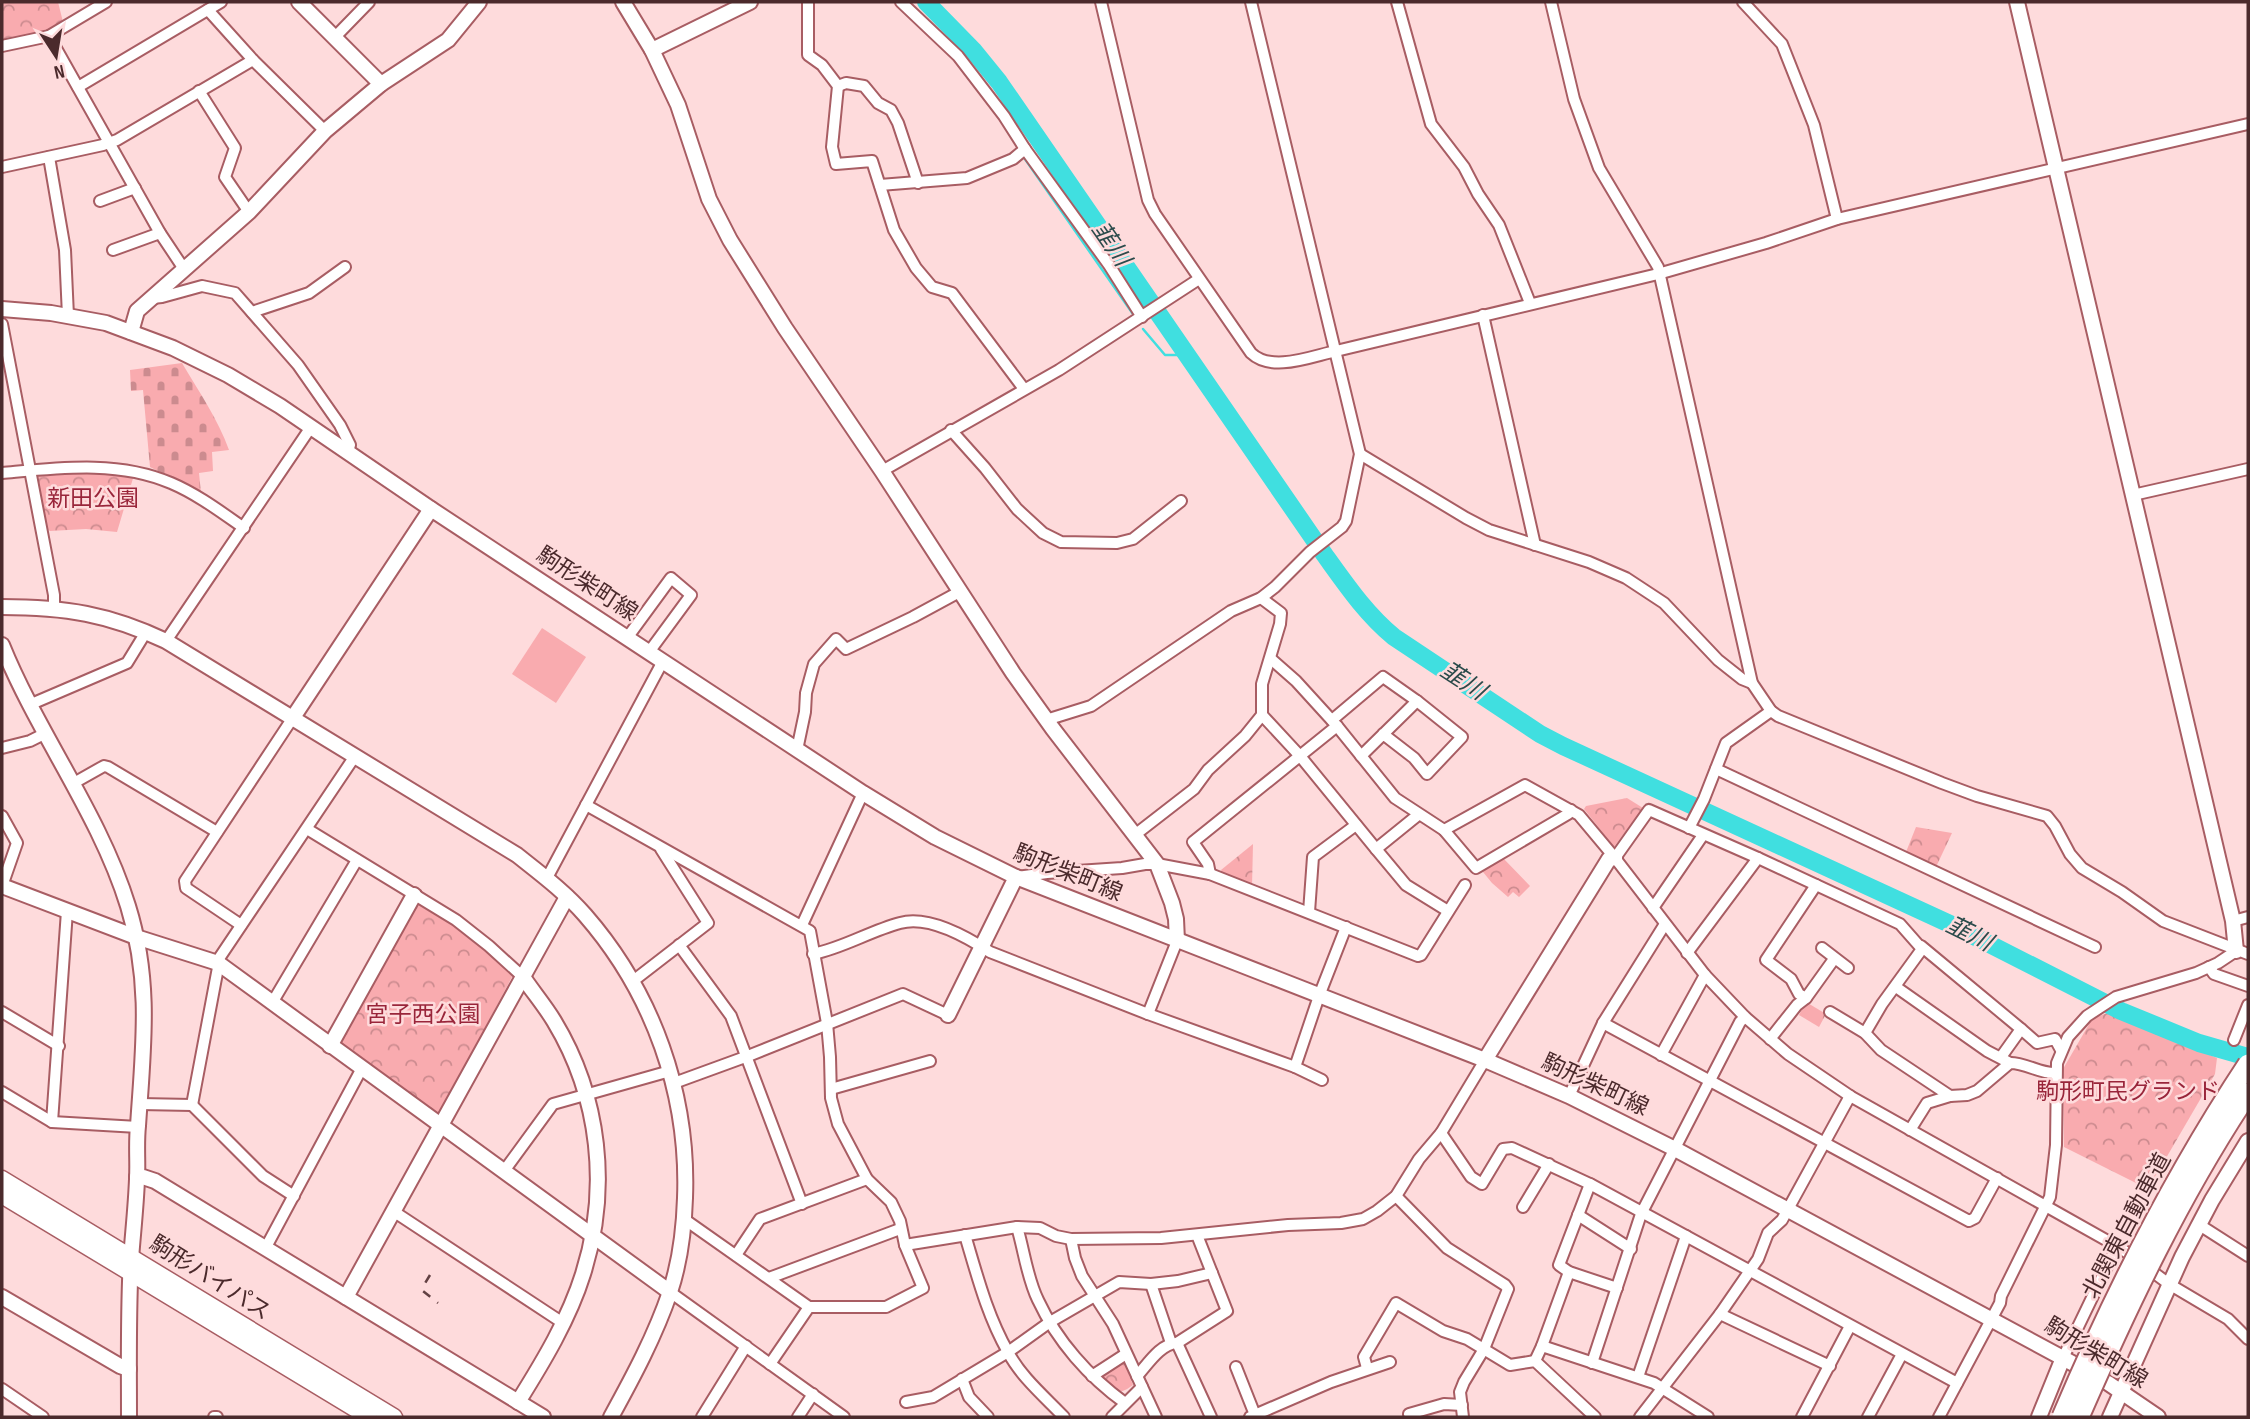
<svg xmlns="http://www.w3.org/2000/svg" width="2250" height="1419" font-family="'Sofia Sans Condensed','Noto Sans JP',sans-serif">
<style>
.cemetery{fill:url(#cemetery-stones)}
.park{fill:url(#park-crowns)}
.pitch{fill:#f9abaf}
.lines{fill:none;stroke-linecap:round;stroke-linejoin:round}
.stream{stroke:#40dfe0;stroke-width:2.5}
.river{stroke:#40dfe0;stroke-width:18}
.street-casing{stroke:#a85d63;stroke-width:14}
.secondary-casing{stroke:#a85d63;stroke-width:18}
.primary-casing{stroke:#a85d63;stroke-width:19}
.street{stroke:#fff;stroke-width:10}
.secondary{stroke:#fff;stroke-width:14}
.primary{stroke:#fff;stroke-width:16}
.rail{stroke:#624143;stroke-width:2.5;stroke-dasharray:9 9;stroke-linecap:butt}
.highway-bridge-casing{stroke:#a85d63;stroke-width:23;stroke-linecap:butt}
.highway-bridge{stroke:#fff;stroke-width:19}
.labels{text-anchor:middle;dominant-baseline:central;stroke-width:5;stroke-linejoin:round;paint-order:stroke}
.park-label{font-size:23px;fill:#99253a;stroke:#fedbdc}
.street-label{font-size:23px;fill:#4b2a2c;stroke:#fedbdc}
.water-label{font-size:24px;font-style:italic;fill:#2b4b4b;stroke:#fedbdc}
</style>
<defs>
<pattern id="cemetery-stones" width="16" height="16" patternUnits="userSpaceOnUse" patternTransform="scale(1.75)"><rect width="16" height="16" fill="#f9abaf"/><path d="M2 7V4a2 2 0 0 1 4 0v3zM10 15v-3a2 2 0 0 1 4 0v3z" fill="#cc8b8f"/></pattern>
<pattern id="park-crowns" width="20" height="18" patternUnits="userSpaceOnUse" patternTransform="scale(1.75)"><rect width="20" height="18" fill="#f9abaf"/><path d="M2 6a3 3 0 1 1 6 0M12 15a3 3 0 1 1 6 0" fill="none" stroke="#cc8b8f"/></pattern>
</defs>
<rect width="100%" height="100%" fill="#fedbdc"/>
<path class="cemetery" d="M182,363C199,392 218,419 229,450L212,452L213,471L199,473L201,493L150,467L143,390L131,391L130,370Z"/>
<g class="park">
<polygon points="2,2 58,2 63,22 46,32 2,42"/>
<polygon points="63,471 134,475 117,532 86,529 50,531 47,529 37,478 39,474"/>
<polygon points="1627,798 1643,808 1614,847 1584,809 1586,806"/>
<polygon points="1916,827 1952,833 1936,867 1906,852"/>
<polygon points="1253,844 1252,887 1223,875 1221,870"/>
<polygon points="1502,857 1530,886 1519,897 1513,892 1508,897 1492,883 1483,872 1484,867"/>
<polygon points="419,905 468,935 511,973 512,977 440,1113 435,1114 342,1046 340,1041 415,907"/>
<polygon points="1806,1002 1826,1014 1819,1027 1799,1015"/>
<polygon points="2107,1013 2217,1058 2215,1074 2148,1189 2064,1147 2063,1069 2092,1019"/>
<path d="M1118,1362H1124L1133,1385C1117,1397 1114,1391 1099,1380L1100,1374Z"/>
</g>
<polygon class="pitch" points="542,628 586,657 556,703 512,674"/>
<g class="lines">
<g class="stream">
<polyline points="1025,159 1133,314"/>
<polyline points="1143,329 1165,355 1187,355"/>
</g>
<path class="river" d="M926,2L973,50L999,82L1324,554C1345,583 1365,613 1394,637L1540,734L1563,746L1952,925L2121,1011L2199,1043L2248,1057"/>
<g class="street-casing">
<g id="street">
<polyline points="808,2 808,55 822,65 838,86 832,147 836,164 872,161 894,230 916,268 932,287 952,293 1024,389"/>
<polyline points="901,2 958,56 1004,116 1025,149 1109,265 1142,317"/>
<path d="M1101,2L1148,200L1155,214L1251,353C1272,373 1312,356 1336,351L1658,274L1766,243L1837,219L2248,124"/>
<polyline points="1397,2 1431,124 1464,167 1478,194 1499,225 1530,303"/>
<polyline points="1551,2 1574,99 1599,168 1658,267 1752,683 1771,711 1778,716 1942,783 1977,796 2047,816 2055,826 2070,854 2082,868 2122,892 2163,921 2248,954"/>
<polyline points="1743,2 1782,44 1814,125 1837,219"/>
<polyline points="208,10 253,60 325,131"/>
<polyline points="49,36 160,233 184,269"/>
<polyline points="335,37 369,2"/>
<polyline points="2,46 49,36 106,2"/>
<polyline points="838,86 846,83 864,86 878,103 891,110 898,123 918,183"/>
<polyline points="78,87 221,2"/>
<polyline points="199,91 235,148 225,177 249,212"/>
<polyline points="49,157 65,250 68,316"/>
<polyline points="2,167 103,145 117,140 253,60"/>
<polyline points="880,185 967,178 1013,159 1025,149"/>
<polyline points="100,201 135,188"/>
<polyline points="113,250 160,233"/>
<polyline points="152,298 162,297 202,286 235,293 298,365 340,425 350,445 348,452"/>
<polyline points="252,312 309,293 345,267"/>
<polyline points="1483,315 1535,545"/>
<polyline points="2,324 54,595 54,608"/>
<polyline points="951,430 985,468 1017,509 1043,533 1061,542 1117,543 1133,539 1181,501"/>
<polyline points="1360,454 1466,518 1489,530 1589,562 1626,578 1664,603 1718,660 1742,679 1752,683"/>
<polyline points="882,471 1059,370 1199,279"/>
<path d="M2,473C58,468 118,460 171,483C197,494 221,512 244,528"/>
<polyline points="2133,495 2248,469"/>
<polyline points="627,638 671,578 691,595 649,652"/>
<polyline points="166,641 311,427"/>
<polyline points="1271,659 1296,681 1337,726 1395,798 1444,830 1476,868 1568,814 1571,810"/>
<polyline points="29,705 127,663 146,632"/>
<polyline points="1262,715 1300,756 1376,849"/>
<polyline points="1046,720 1091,706 1231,611 1261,598 1275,587 1310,552 1342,527 1346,521 1360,454 1251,2"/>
<polyline points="1332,720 1383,677 1417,701"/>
<polyline points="2,748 30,741 44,734"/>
<polyline points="797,750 805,712 806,693 814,664 836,639 846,649 913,617 961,591"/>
<polyline points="1361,756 1417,701 1462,737 1427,774 1414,758 1383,734"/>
<polyline points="1716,769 2095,947"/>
<polyline points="72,784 104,766 108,767 217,832"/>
<polyline points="586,805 810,931 827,1023 830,1057 831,1098 838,1124 867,1179 891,1202 900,1221 905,1245 923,1288 886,1307 809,1307 684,1219"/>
<polyline points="1418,815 1376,849 1406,885 1448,911"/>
<polyline points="2,816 17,843 2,886"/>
<polyline points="1689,828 1704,799 1726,743 1771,711"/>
<polyline points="307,829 456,920 489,946 523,977"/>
<polyline points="1444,830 1525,785 1579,815 1615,858 1705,975 1745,1017 1788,1054 1850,1096 2122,1249 2169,1284 2228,1319 2248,1339"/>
<polyline points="1136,834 1194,789 1208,770 1245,736 1262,715 1262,684 1280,624 1281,613 1261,598"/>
<polyline points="1615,858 1649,810 1758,858 1900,924 1922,949 1882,1004 1865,1033"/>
<polyline points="1210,874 1208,864 1193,842 1337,726"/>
<polyline points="1017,877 1047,873 1122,868 1145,864 1157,864 1210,874 1418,956 1421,955 1465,885"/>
<polyline points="547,878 663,661"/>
<polyline points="1653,908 1703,835"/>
<polyline points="1309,912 1313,857 1356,825"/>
<polyline points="2233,921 2248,917"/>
<polyline points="241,925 186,888 185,881 292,719"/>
<polyline points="802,925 863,793"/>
<polyline points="679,945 731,1016 802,1204"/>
<polyline points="1921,946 2021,1029 2001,1057"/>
<polyline points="1822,948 1848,968"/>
<polyline points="1687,953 1758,858"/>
<path d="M813,954C843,948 870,931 900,923C928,915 967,937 990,952L1148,1014L1295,1067L1322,1080"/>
<polyline points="2209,967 2214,974 2248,986"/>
<polyline points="633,981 708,923 661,849"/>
<polyline points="1896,987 1987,1051 2010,1063"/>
<polyline points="1806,998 1799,994 1791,979 1766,960 1816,885"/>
<polyline points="272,1003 357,860"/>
<polyline points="2,1012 59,1046"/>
<polyline points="1830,1012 1865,1033 1881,1050 1950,1096 1927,1103 1910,1130"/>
<polyline points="1148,1014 1177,941"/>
<polyline points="1603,1023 1969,1221 1975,1218 1997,1178"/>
<polyline points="2021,1029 2037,1043 2055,1039 2061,1050"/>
<polyline points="1770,1039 1797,1005 1806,998 1834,959"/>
<polyline points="2234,1040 2248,1005"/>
<polyline points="1661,1055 1705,975"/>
<polyline points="1295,1067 1319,996 1346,927"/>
<polyline points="674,1083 748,1056 903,994 948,1015"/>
<polyline points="831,1089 930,1061"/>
<polyline points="2,1092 52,1122 138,1127"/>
<polyline points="1569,1096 1603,1023 1665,924"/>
<path d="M1950,1096L1967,1095L1977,1091L2010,1063C2027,1063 2040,1074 2056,1073"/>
<polyline points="140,1104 192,1105"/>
<polyline points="192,1105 220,957 355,756"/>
<polyline points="192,1105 263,1176 294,1196"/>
<polyline points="52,1122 67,911"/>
<polyline points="1441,1133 1471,1177 1482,1184 1503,1149 1512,1148 1590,1184"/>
<polyline points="504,1171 553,1104 670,1071"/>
<polyline points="1396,1196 1447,1248 1505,1285 1508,1289 1484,1349 1464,1382 1460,1392 1463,1417"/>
<polyline points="1523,1207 1549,1164"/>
<polyline points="393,1211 563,1323"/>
<polyline points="1578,1215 1631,1249"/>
<polyline points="2198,1224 2248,1256"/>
<path d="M1017,1227C1024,1250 1027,1278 1038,1300C1057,1341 1089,1377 1125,1403"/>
<path d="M965,1235C977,1275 987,1315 1008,1352C1021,1377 1045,1397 1064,1417"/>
<polyline points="1071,1239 1075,1258 1082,1276 1113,1324 1156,1417"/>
<polyline points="905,1245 1017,1227 1040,1228 1056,1236 1071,1239 1161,1238 1288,1225 1341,1223 1363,1219 1377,1211 1396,1196 1419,1159 1441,1133 1485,1060"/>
<polyline points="265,1249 362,1068"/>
<polyline points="736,1255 760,1219 867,1179"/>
<polyline points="769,1278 900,1229"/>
<polyline points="1151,1284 1171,1343"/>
<polyline points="1617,1288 1569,1272 1559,1265 1590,1184 1957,1383"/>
<polyline points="670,1292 844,1417"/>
<polyline points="1720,1314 1830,1366"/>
<polyline points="1177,1343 1211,1417"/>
<polyline points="1542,1346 1654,1383 1708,1417"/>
<polyline points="2063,1358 2117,1246"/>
<polyline points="1535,1361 1542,1346 1569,1272"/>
<polyline points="1592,1363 1641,1214 1740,1022 1745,1017"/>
<polyline points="770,1364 809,1307"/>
<polyline points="1236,1367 1255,1415"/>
<polyline points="1367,1368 1364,1357 1396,1303 1443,1331 1467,1339 1510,1365 1535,1361 1595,1417"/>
<polyline points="1092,1376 1126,1354"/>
<path d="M1137,1376C1148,1364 1160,1344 1177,1343L1227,1311L1197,1235"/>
<polyline points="1638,1377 1686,1236"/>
<polyline points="962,1379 969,1397 988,1417"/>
<polyline points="2,1389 43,1417"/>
<polyline points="906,1402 933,1397 1008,1352 1050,1322 1119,1282 1151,1284 1178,1281 1212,1273"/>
<polyline points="1409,1414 1444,1404 1462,1405"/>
<polyline points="214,1417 217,1417"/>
<polyline points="702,1417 746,1346"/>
<polyline points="798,1417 813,1394"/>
<polyline points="1112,1417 1142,1387"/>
<polyline points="1250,1417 1331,1382 1390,1362"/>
<polyline points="1640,1417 1720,1314 1758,1259 1768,1233 1782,1220 1850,1096"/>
<polyline points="1802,1417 1850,1326"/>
<polyline points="1868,1417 1902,1354"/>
<polyline points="1939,1417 2000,1303 2001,1296 2050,1197 2056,1145 2057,1063 2068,1037 2087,1016 2116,997 2196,973 2218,963 2236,951"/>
</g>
</g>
<g class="secondary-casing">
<g id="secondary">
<polyline points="299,2 381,84"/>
<polyline points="623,2 652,50 678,105 709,199 730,240 785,328 882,471 1013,673 1053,729 1157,864 1172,903 1176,919 1177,941"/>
<polyline points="2017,2 2233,921 2236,951"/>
<polyline points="652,50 750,2"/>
<polyline points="2,309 51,313 106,323 173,348 228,375 280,406 431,509 863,793 935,837 1016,877 1485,1060 1569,1096 1675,1149 2072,1363 2108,1383 2158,1417"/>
<polyline points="131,332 137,311 249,212 325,131 381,84 448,40 479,2"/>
<path d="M2,607C65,607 109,614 166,641L517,855C541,874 565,892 585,915C653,993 689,1094 685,1198C684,1230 680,1262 670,1292C655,1336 633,1377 611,1417"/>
<path d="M2,645C38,734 100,815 128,906C152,983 143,1049 138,1126C136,1144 138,1162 137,1179C136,1206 133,1232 131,1259C128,1311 129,1364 129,1417"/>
<polyline points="292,719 431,509"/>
<polyline points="2,886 136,937 218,963 670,1292"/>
<polyline points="948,1015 1016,877"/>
<polyline points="330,1046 414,895"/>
<polyline points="1485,1060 1609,859 1615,858"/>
<polyline points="137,1177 143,1177 155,1181 543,1417"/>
<polyline points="2,1297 120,1366 129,1369"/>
<polyline points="346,1297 567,897"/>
<path d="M518,1402C543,1362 569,1319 583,1274C610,1189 600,1097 554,1021C545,1006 533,992 523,977"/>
<polyline points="2039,1417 2063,1358"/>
<polyline points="2110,1417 2182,1257 2212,1200 2248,1141"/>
</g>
</g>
<g class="primary-casing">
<g id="primary">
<polyline points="2,1179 394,1417"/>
<polyline points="2,1195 369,1417"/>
</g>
</g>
<use href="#street" class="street"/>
<use href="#secondary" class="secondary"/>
<use href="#primary" class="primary"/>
<polyline class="rail" points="430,1275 424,1285 423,1291 438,1303"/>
<g class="highway-bridge-casing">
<g id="highway-bridge">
<path d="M2062,1417C2114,1294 2174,1176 2248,1064"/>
<path d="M2079,1417C2128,1305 2180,1195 2248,1093"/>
</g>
</g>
<use href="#highway-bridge" class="highway-bridge"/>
</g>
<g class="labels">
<g class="park-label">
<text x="93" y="499">新田公園</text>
<text x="423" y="1015">宮子西公園</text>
<text x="2128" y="1092">駒形町民グランド</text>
</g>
<g class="street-label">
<text transform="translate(587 584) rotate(33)">駒形柴町線</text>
<text transform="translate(1068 873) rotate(22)">駒形柴町線</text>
<text transform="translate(1595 1085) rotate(25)">駒形柴町線</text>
<text transform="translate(2127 1226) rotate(-62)">北関東自動車道</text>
<text transform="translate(210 1278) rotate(32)">駒形バイパス</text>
<text transform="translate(2096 1353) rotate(31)">駒形柴町線</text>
</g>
<g class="water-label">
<text transform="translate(1111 244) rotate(55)">韮川</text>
<text transform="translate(1463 681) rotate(33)">韮川</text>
<text transform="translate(1969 934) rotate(26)">韮川</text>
</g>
</g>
<rect width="2250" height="1419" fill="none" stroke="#4b2a2c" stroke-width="7"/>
<g transform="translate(56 56) rotate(168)" stroke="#fedbdc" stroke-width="5" paint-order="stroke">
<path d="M0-5L12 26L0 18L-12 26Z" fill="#4b2a2c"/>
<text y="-10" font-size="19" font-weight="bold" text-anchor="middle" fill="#4b2a2c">N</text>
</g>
</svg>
